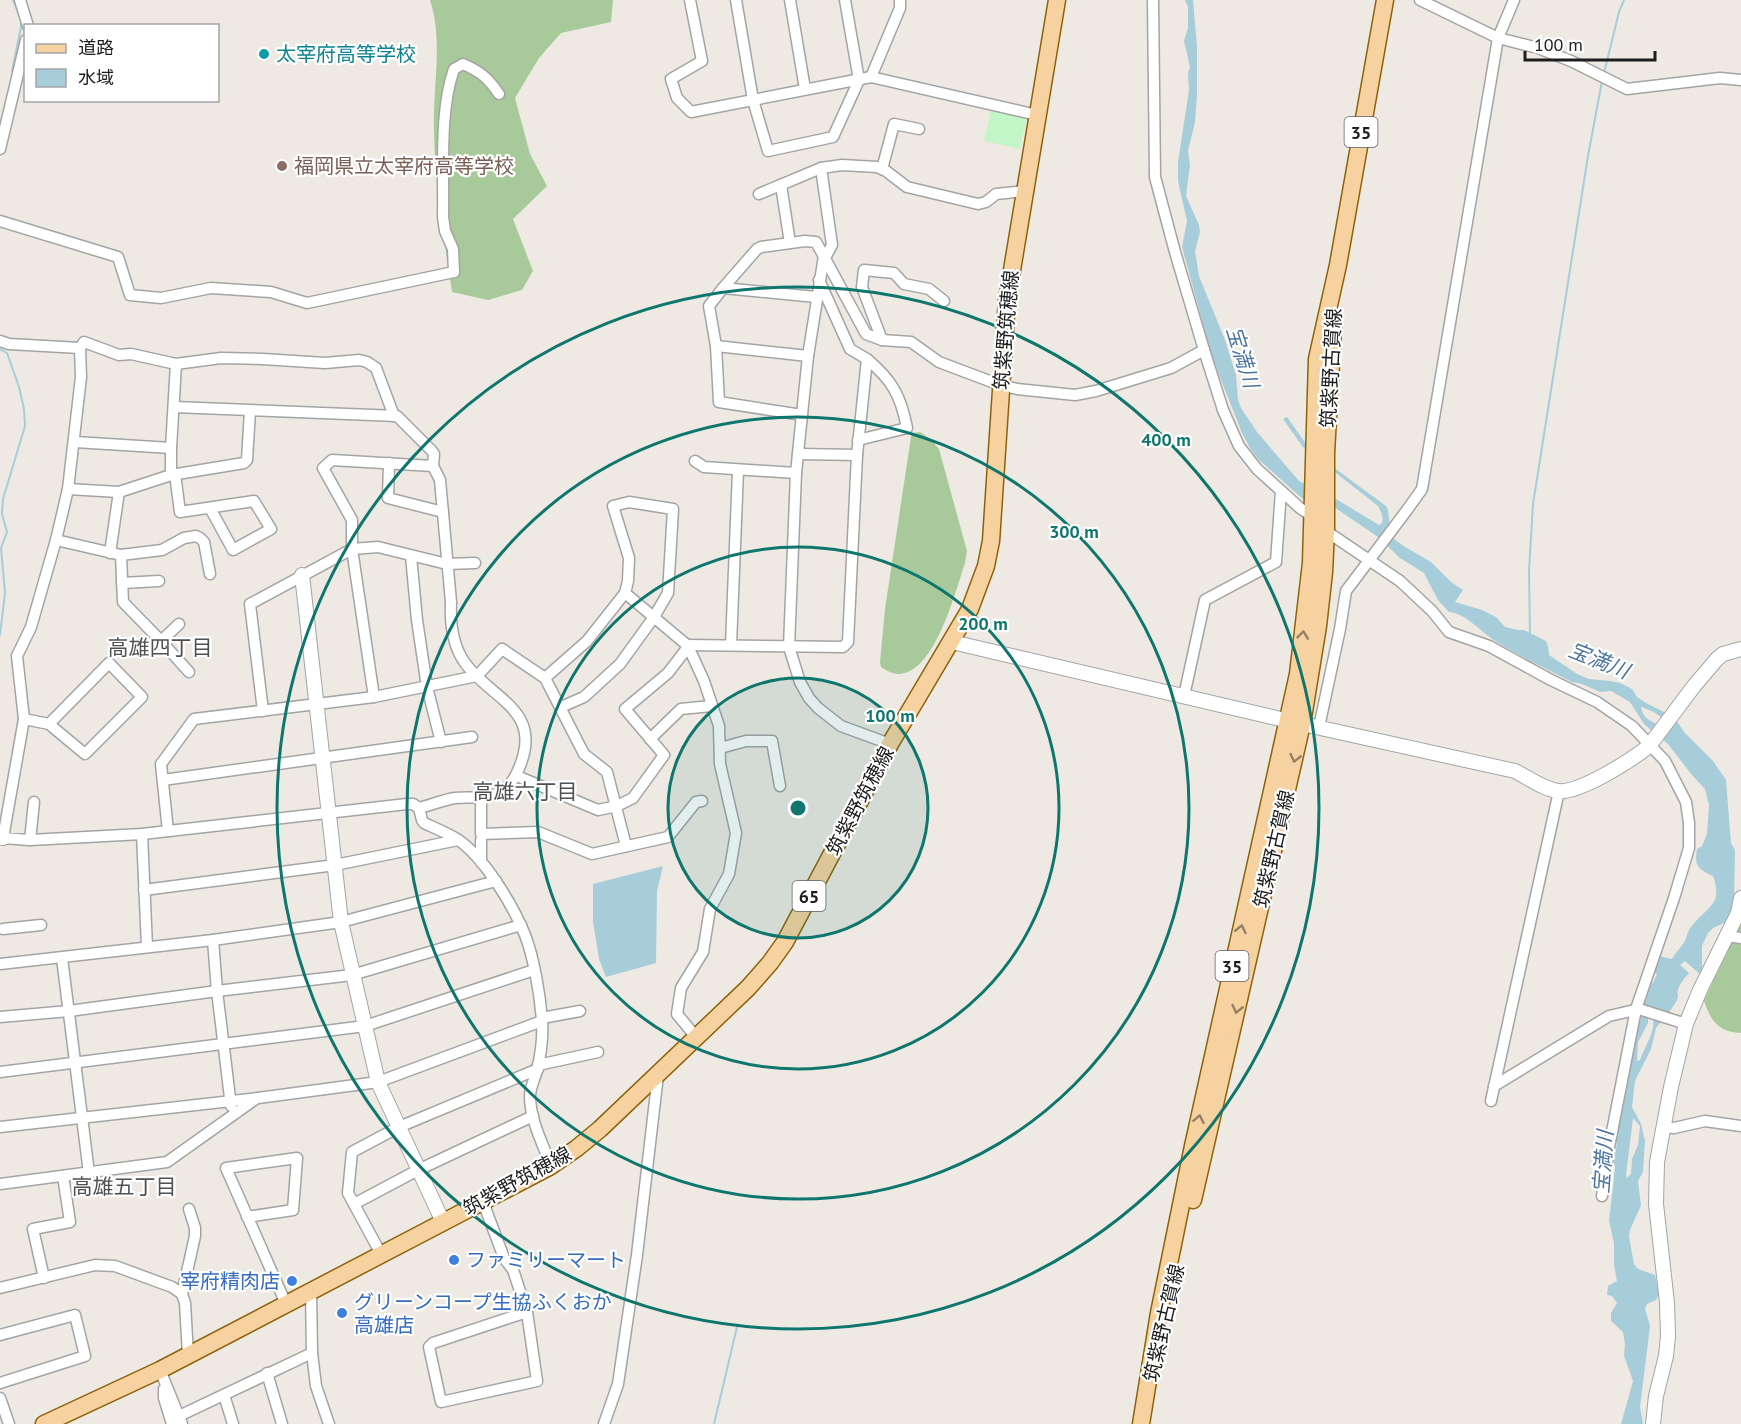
<svg xmlns="http://www.w3.org/2000/svg" width="1741" height="1424" font-family="'PT Sans','Noto Sans JP',sans-serif">
<style>
.forest{fill:#a8ca9a}
.park{fill:#c2f6c7}
.water{fill:#a6cdd9;fill-rule:evenodd}
.lines{fill:none;stroke-linecap:round;stroke-linejoin:round}
.stream{stroke:#a6cdd9;stroke-width:2}
.minor-casing{stroke:#a4a4a4;stroke-width:13}
.tertiary-casing{stroke:#a4a4a4;stroke-width:16}
.primary-casing{stroke:#8d6309;stroke-width:19}
.minor{stroke:#fff;stroke-width:10}
.tertiary{stroke:#fff;stroke-width:14}
.primary{stroke:#f6d2a0;stroke-width:16}
.oneway{stroke:#948165}
.ring{fill:none;stroke:#0f766e;stroke-width:3}
.culture-dot{fill:#0f9aa8;stroke:#fff;stroke-width:2}
.education-dot{fill:#8d6e63;stroke:#fff;stroke-width:2}
.shop-dot{fill:#3f7fe0;stroke:#fff;stroke-width:2}
.labels{text-anchor:middle;dominant-baseline:central;stroke-width:4.5;stroke-linejoin:round;paint-order:stroke}
.shield{fill:#fff;stroke:#616161;stroke-width:1.5}
.shield-label{font-size:18px;font-weight:bold;fill:#1d1d1d}
.culture-label{font-size:20px;fill:#0d838f;stroke:#fff;text-anchor:start}
.education-label{font-size:20px;fill:#785e54;stroke:#fff;text-anchor:start}
.street-label{font-size:20px;fill:#1d1d1d;stroke:#fff}
.shop-label{font-size:20px;fill:#366cbe;stroke:#fff;text-anchor:start}
.water-label{font-size:21px;font-style:italic;fill:#4d759f;stroke:#fff}
.neighbourhood-label{font-size:21px;fill:#505050;stroke:#fff}
.centre{fill:#0f766e;stroke:#fff;stroke-width:3}
.ring-label{font-size:18px;text-anchor:middle;font-weight:bold;fill:#0f766e;stroke:#fff;stroke-width:4.5;stroke-linejoin:round;paint-order:stroke}
</style>
<rect width="100%" height="100%" fill="#eeeae3"/>
<g class="forest">
<path d="M430,0H613L611,22L561,33L539,58L515,98L530,154L547,186L513,219L533,271L522,290L488,300L452,292C444,239 435,186 434,132C432,88 444,43 430,0Z"/>
<path d="M920,432L929,438L939,449L967,551L965,563C955,592 935,674 898,674C892,674 886,670 881,667L880,662L885,609L911,437L913,433Z"/>
<path d="M1741,922V1033C1718,1032 1711,1021 1704,1001Z"/>
</g>
<polygon class="park" points="992,107 1023,114 1026,121 1020,149 984,141"/>
<g class="water">
<path d="M1185,0H1193L1197,47V95L1195,122L1188,151L1190,165L1186,196L1199,225L1200,232L1195,251L1199,276L1225,340L1236,375L1238,400L1241,408L1257,432L1299,481L1336,499L1379,525L1382,523C1384,517 1381,512 1378,506L1303,447L1283,419L1287,417L1306,444L1333,467L1386,506L1388,510L1390,528L1394,539L1405,547L1431,562L1451,582L1463,590L1455,602L1482,610L1496,617L1505,627L1518,630H1524L1546,641L1548,646L1549,655L1577,674L1589,679L1610,681L1620,683L1632,689L1637,697L1646,703L1668,714L1678,723L1685,733L1713,761L1726,780L1731,843L1735,850L1734,900L1731,910L1724,923L1713,928L1708,933L1702,946V976L1685,961L1680,965L1689,973C1684,979 1680,983 1678,990C1677,996 1679,995 1677,1000C1672,1010 1662,1020 1656,1028L1651,1049L1635,1081L1632,1107L1641,1124L1645,1141L1643,1172L1638,1181L1641,1205L1630,1230L1629,1237L1634,1264L1638,1269L1655,1275L1659,1294L1656,1300L1647,1304L1645,1309L1650,1326L1640,1407L1643,1424H1621L1633,1381L1624,1356L1625,1344L1623,1332L1611,1321V1313L1617,1303L1612,1296L1607,1295L1608,1286L1617,1281L1614,1265V1243L1609,1221L1615,1168L1614,1162L1617,1142L1614,1141L1638,1022L1640,1021L1645,1005L1644,1004L1650,984L1653,983L1657,974L1655,973L1659,956L1672,959C1675,953 1679,950 1683,944C1687,939 1687,932 1691,927C1706,907 1724,905 1713,876C1698,869 1694,866 1697,849L1702,846L1707,834L1709,805L1705,789L1692,775L1668,744L1644,724L1630,702L1611,691L1600,692L1582,684L1572,682C1547,669 1521,657 1497,642C1481,633 1468,614 1449,612L1438,600L1424,573L1400,558L1378,537L1334,507L1304,500L1259,460L1251,450L1242,433L1212,357L1182,247L1187,221L1178,181V162L1189,90L1188,73L1190,67L1184,41L1188,28V7ZM1641,707C1654,711 1668,718 1669,733C1666,731 1664,729 1661,727C1652,720 1643,720 1641,707ZM1652,1008C1657,1032 1648,1039 1640,1060L1637,1061L1638,1042L1648,1023V1016ZM1633,1118L1640,1126L1638,1145L1632,1159L1631,1174L1627,1178L1626,1175Z"/>
<polygon points="663,866 657,891 656,963 606,977 599,959 593,922 593,884"/>
</g>
<g class="lines">
<g class="stream">
<polyline points="13,0 19,14"/>
<polyline points="12,71 21,27 21,19"/>
<polyline points="1604,73 1619,12 1624,0"/>
<polyline points="0,349 7,353 19,387 24,409 25,426 3,499 2,514 7,532 1,548 5,593 0,635"/>
<polyline points="1530,633 1529,571 1533,504 1588,156 1602,81"/>
<polyline points="714,1424 737,1327"/>
</g>
<g class="minor-casing">
<g id="minor">
<polyline points="20,0 28,26"/>
<polyline points="690,0 702,61 671,79 677,98 691,112 871,77 1037,115"/>
<polyline points="736,0 753,100 768,151 833,137 859,80 845,0"/>
<polyline points="790,0 805,89"/>
<polyline points="1153,0 1155,177 1175,252 1204,350 1223,410 1239,446 1257,469 1300,508 1312,516"/>
<polyline points="1420,0 1498,38 1538,48 1571,61 1627,89 1720,78 1741,80"/>
<polyline points="871,77 900,8 900,0"/>
<polyline points="0,149 26,40"/>
<polyline points="882,169 894,124 919,129"/>
<polyline points="781,185 790,243"/>
<polyline points="759,194 821,168"/>
<path d="M0,221L118,257L130,295L161,298L211,288L271,292L307,303L454,272L453,249L445,231L443,217C444,172 439,111 454,69L463,64C481,72 488,78 499,94"/>
<polyline points="824,256 808,356 796,473 789,647 800,682 809,698 818,708 841,726 890,744"/>
<polyline points="825,258 832,245 821,168 842,165 877,167 886,171 907,187 978,204 986,202 996,194 1025,191"/>
<polyline points="723,288 816,297"/>
<polyline points="882,340 862,287 864,270 894,273 904,284 929,289 944,301"/>
<path d="M0,341L9,344L80,348L81,377L68,489L56,540L31,627L17,656L24,719L3,838L30,840L142,834L407,804H413L419,808C431,805 443,800 455,798C469,796 482,800 496,794C510,788 516,777 521,763C541,709 491,699 465,663C452,645 450,623 451,602L440,480L433,466L434,454L432,451L397,416L174,407"/>
<polyline points="716,346 808,356"/>
<polyline points="80,348 84,342 119,355 131,354 176,364"/>
<polyline points="802,415 719,402 716,346 709,306 723,288 757,249 761,247 805,241 816,242 866,334 882,340 911,342 939,362 1000,385 1017,389 1075,395 1096,391 1171,368 1204,350"/>
<path d="M858,440L907,428C901,396 892,380 867,359"/>
<polyline points="75,442 171,448"/>
<polyline points="798,454 857,455"/>
<polyline points="695,461 704,467 796,473"/>
<polyline points="389,463 388,498 443,512"/>
<polyline points="175,474 180,512 254,501 271,529 233,550 210,508"/>
<polyline points="171,475 171,448 176,364 221,358 263,359 325,363 359,360 367,362 376,368 394,416"/>
<polyline points="68,489 119,492 171,475 244,463 247,460 250,411"/>
<polyline points="1326,531 1400,581 1432,611 1449,632 1489,646 1551,680 1597,702 1632,726 1665,761 1686,802 1689,823 1689,848 1674,898 1636,1009 1609,1147 1602,1196"/>
<polyline points="56,540 121,555 162,550 184,538 196,536 200,538 204,542 210,574"/>
<polyline points="110,553 119,492"/>
<polyline points="121,555 123,602 161,641 189,672"/>
<polyline points="411,556 417,620 427,687 441,742"/>
<polyline points="122,583 159,581"/>
<polyline points="625,593 687,645 693,657 704,681 719,726 720,764 736,833 729,874 710,909 703,952 681,988 677,1014 696,1037"/>
<polyline points="161,641 179,624"/>
<polyline points="687,645 843,647 848,642 857,455 867,359 850,349 819,280"/>
<polyline points="731,645 738,471"/>
<polyline points="545,678 587,641 625,593 628,581 629,558 613,506 629,502 673,509 668,593 654,617 620,664 584,697 561,707"/>
<polyline points="1184,696 1205,600 1276,562 1281,491"/>
<polyline points="374,697 352,549 352,520 323,468 332,460 433,466"/>
<polyline points="263,711 250,604 352,549 378,547 447,564 475,563"/>
<polyline points="24,719 49,724 85,754 142,697 109,663 49,724"/>
<polyline points="1319,727 1340,629 1346,591 1407,510 1422,489 1498,38 1514,0"/>
<polyline points="650,739 681,709 711,706"/>
<polyline points="720,748 746,741 772,741 780,786"/>
<polyline points="517,776 598,810 617,806 633,798 664,755 625,709 668,673 688,647"/>
<polyline points="163,780 472,737"/>
<polyline points="481,799 481,834 538,832 592,854 668,837 696,802 702,801"/>
<path d="M419,808L422,820L424,823C435,828 447,833 457,839C484,857 513,905 525,935C534,958 540,995 542,1020C543,1036 541,1054 537,1070C535,1079 530,1087 530,1096C530,1120 543,1144 551,1166"/>
<polyline points="168,831 161,764 194,719 374,697 477,676 502,649 545,678 584,754 607,772 626,846"/>
<polyline points="142,834 147,947"/>
<polyline points="30,840 34,802"/>
<polyline points="481,840 481,862"/>
<polyline points="144,890 335,865 458,840"/>
<polyline points="3,929 41,925"/>
<polyline points="1727,936 1741,938"/>
<polyline points="213,940 217,991 231,1106"/>
<polyline points="62,958 89,1173"/>
<polyline points="0,964 213,940 341,922 496,881"/>
<polyline points="0,1017 69,1011 217,991 352,975 521,925"/>
<polyline points="542,1018 580,1011"/>
<polyline points="538,1065 598,1052"/>
<polyline points="0,1072 365,1026 534,970"/>
<polyline points="1494,1086 1609,1016 1639,1009 1686,1024"/>
<polyline points="1491,1101 1559,791"/>
<polyline points="0,1127 258,1098 378,1082 542,1021"/>
<polyline points="1663,1127 1674,1128 1705,1121 1741,1126"/>
<polyline points="0,1184 167,1162 257,1098"/>
<polyline points="483,1202 504,1258 513,1270 527,1312 433,1343 429,1347 441,1402 537,1381 527,1312"/>
<polyline points="354,1204 418,1170 533,1116"/>
<polyline points="247,1217 293,1210 297,1158 226,1168 286,1304"/>
<polyline points="381,1254 348,1193 352,1152 399,1127 538,1069"/>
<polyline points="44,1278 33,1229 70,1222 63,1176"/>
<polyline points="0,1288 95,1265 115,1266 172,1287 182,1294 185,1303 188,1355"/>
<polyline points="311,1291 312,1353 316,1386 329,1424"/>
<polyline points="182,1294 195,1236 195,1228 189,1209"/>
<polyline points="0,1335 75,1315 85,1356 0,1383"/>
<polyline points="160,1370 182,1424"/>
<polyline points="267,1373 282,1424"/>
<polyline points="164,1389 164,1398 172,1424"/>
<polyline points="224,1395 233,1424"/>
<polyline points="0,1398 9,1424"/>
<polyline points="179,1416 312,1353"/>
<polyline points="604,1424 618,1384 637,1255 658,1075"/>
</g>
</g>
<g class="tertiary-casing">
<g id="tertiary">
<polyline points="302,575 341,922 378,1082 443,1222"/>
<path d="M952,642L1289,721L1515,771C1529,778 1543,789 1558,791C1579,794 1633,759 1649,746L1694,686L1717,659L1723,654L1741,649"/>
<polyline points="0,837 3,838"/>
<polyline points="1653,1424 1656,1396 1666,1356 1668,1336 1667,1303 1656,1204 1657,1162 1671,1087 1686,1024 1700,990 1738,913 1741,898"/>
</g>
</g>
<g class="primary-casing">
<g id="primary">
<polyline points="1193,1200 1302,724 1318,626 1324,572 1326,531 1326,453 1333,328"/>
<polyline points="44,1424 160,1370 551,1166 577,1148 600,1129 748,988 770,963 785,942 890,744 970,609 986,566 991,541 1007,300 1057,0"/>
<polyline points="1141,1424 1159,1313 1193,1146 1298,674 1311,563 1317,359 1338,265 1385,0"/>
</g>
</g>
<use href="#minor" class="minor"/>
<use href="#tertiary" class="tertiary"/>
<use href="#primary" class="primary"/>
</g>
<defs><path id="oneway-chevron" d="M-2-3.5L2.5 0L-2 3.5" fill="none" stroke-width="1.6" stroke-linecap="round" stroke-linejoin="round" transform="scale(1.5)"/></defs>
<g class="oneway">
<use href="#oneway-chevron" transform="translate(1303 635) rotate(-83)"/>
<use href="#oneway-chevron" transform="translate(1295 758) rotate(103)"/>
<use href="#oneway-chevron" transform="translate(1241 929) rotate(-77)"/>
<use href="#oneway-chevron" transform="translate(1237 1009) rotate(103)"/>
<use href="#oneway-chevron" transform="translate(1199 1119) rotate(-78)"/>
</g>
<circle cx="798" cy="808" r="130" fill="#0f766e" fill-opacity=".12"/>
<g class="ring">
<circle cx="798" cy="808" r="130"/>
<circle cx="798" cy="808" r="261"/>
<circle cx="798" cy="808" r="391"/>
<circle cx="798" cy="808" r="521"/>
</g>
<circle class="culture-dot" cx="264" cy="54" r="6"/>
<circle class="education-dot" cx="282" cy="166" r="6"/>
<g class="shop-dot">
<circle cx="454" cy="1260" r="6"/>
<circle cx="292" cy="1281" r="6"/>
<circle cx="342" cy="1313" r="6"/>
</g>
<g class="labels">
<g class="shield">
<rect x="1344.5" y="117" width="33" height="30" rx="4.5"/>
<rect x="792.5" y="881" width="33" height="30" rx="4.5"/>
<rect x="1215.5" y="951" width="33" height="30" rx="4.5"/>
</g>
<g class="shield-label">
<text x="1361" y="132">35</text>
<text x="809" y="896">65</text>
<text x="1232" y="966">35</text>
</g>
<g class="culture-label">
<text x="276" y="54">太宰府高等学校</text>
</g>
<g class="education-label">
<text x="294" y="166">福岡県立太宰府高等学校</text>
</g>
<g class="street-label">
<text transform="translate(1006 330) rotate(-85)">筑紫野筑穂線</text>
<text transform="translate(1331 368) rotate(-87)">筑紫野古賀線</text>
<text transform="translate(860 801) rotate(-62)">筑紫野筑穂線</text>
<text transform="translate(1274 849) rotate(-77)">筑紫野古賀線</text>
<text transform="translate(517 1181) rotate(-29)">筑紫野筑穂線</text>
<text transform="translate(1164 1323) rotate(-77)">筑紫野古賀線</text>
</g>
<g class="shop-label">
<text x="466" y="1260">ファミリーマート</text>
<text x="280" y="1281" text-anchor="end">宰府精肉店</text>
<text x="354" y="1302">グリーンコープ生協ふくおか<tspan x="354" dy="23">高雄店</tspan></text>
</g>
<g class="water-label">
<text transform="translate(1243 357) rotate(73)">宝満川</text>
<text transform="translate(1599 660) rotate(22)">宝満川</text>
<text transform="translate(1603 1162) rotate(-86)">宝満川</text>
</g>
<g class="neighbourhood-label">
<text x="160" y="647">高雄四丁目</text>
<text x="525" y="791">高雄六丁目</text>
<text x="124" y="1186">高雄五丁目</text>
</g>
</g>
<circle cx="798" cy="808" r="9" class="centre"/>
<g class="ring-label">
<text x="1166" y="446">400 m</text>
<text x="1074" y="538">300 m</text>
<text x="983" y="630">200 m</text>
<text x="890" y="722">100 m</text>
</g>
<rect x="24" y="24" width="195" height="78" fill="#ffffff" stroke="#a5a5a5" stroke-width="1.5"/>
<rect x="36" y="44" width="30" height="9" fill="#f6d2a0" stroke="#a5a5a5" stroke-width="1.5"/>
<text x="78" y="54" font-size="18" fill="#1d1d1d">道路</text>
<rect x="36" y="69" width="30" height="18" fill="#a6cdd9" stroke="#a5a5a5" stroke-width="1.5"/>
<text x="78" y="84" font-size="18" fill="#1d1d1d">水域</text>
<path d="M1525 51v9h130v-9" fill="none" stroke="#1d1d1d" stroke-width="3"/>
<text x="1534" y="51" font-size="18" fill="#1d1d1d" stroke="#ffffff" stroke-width="4.5" paint-order="stroke">100 m</text>
</svg>
